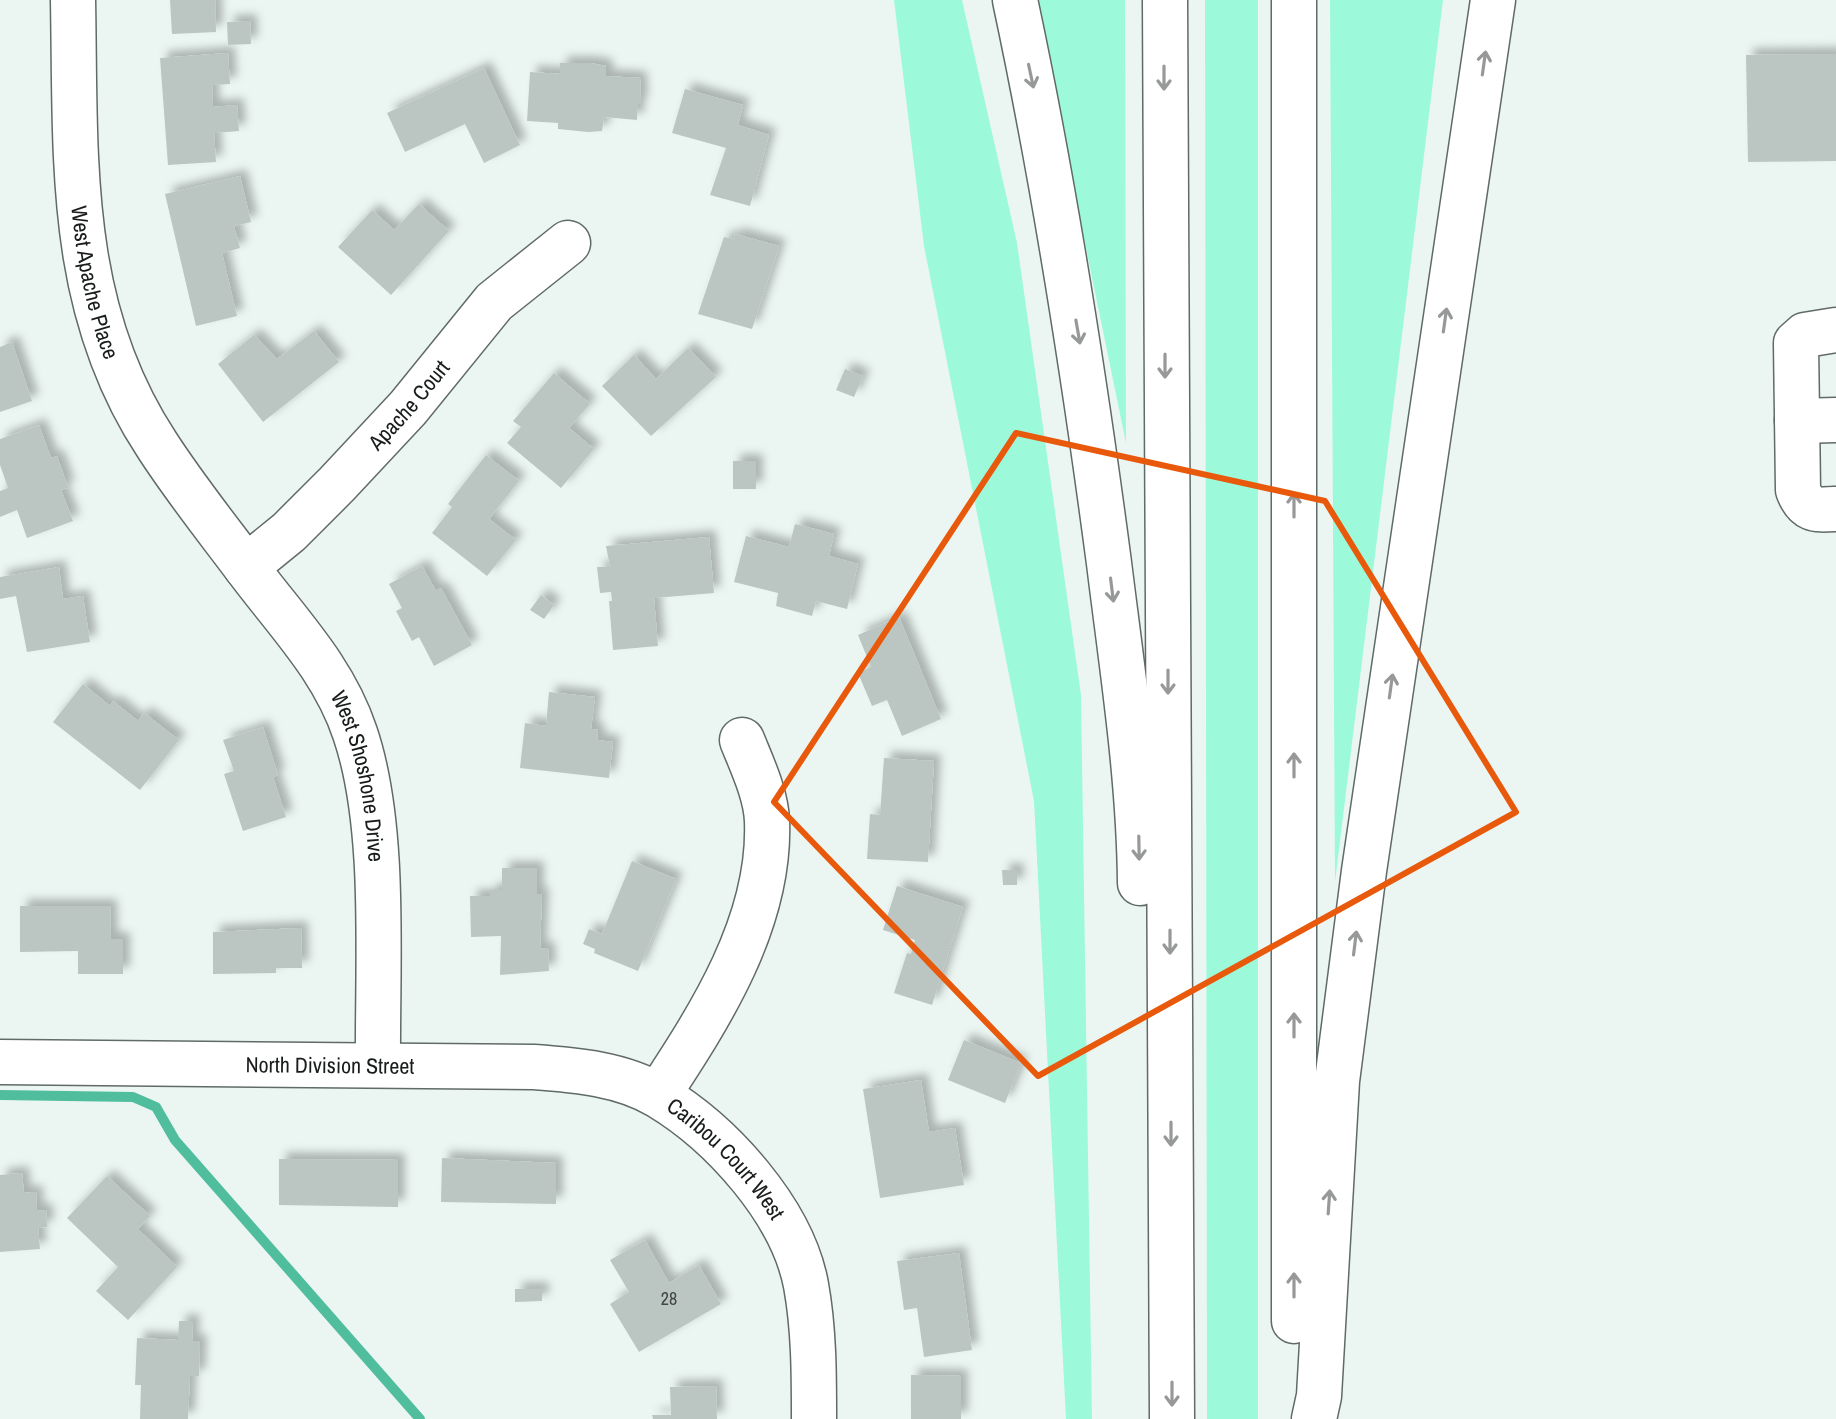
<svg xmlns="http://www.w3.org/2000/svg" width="1836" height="1419" font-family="'Archivo Narrow',sans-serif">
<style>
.green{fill:#9cfadb}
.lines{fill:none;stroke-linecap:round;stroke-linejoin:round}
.stream{stroke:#50bd9d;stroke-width:10}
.building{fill:#bbc6c2;filter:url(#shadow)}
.minor-casing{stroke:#606a66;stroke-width:47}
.highway-casing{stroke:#606a66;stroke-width:47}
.minor{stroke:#fff;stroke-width:44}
.highway{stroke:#fff;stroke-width:44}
.oneway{stroke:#979998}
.marked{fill:none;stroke:#e8590c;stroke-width:6;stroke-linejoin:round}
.labels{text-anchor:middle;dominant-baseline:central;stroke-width:8;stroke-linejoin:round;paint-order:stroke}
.number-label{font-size:18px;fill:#414644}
.street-label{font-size:22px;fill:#181c1a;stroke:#ebf6f2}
</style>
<defs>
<filter id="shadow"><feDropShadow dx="7" dy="-7" stdDeviation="4" flood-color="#0004"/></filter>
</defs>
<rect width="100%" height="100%" fill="#ebf6f2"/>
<g class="green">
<polygon points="894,0 962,0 1017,243 1081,695 1092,1419 1066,1419 1034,801 924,246"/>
<polygon points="1035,0 1125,0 1126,443"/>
<polygon points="1205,0 1258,0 1258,1419 1207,1419"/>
<polygon points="1330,0 1443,0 1335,882"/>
</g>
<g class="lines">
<polyline class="stream" points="0,1095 133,1097 156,1107 175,1140 420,1419"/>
</g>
<g class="building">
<polygon points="170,0 215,0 216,32 172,34"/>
<polygon points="250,21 251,44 228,45 227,22"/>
<polygon points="228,53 230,84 212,85 213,107 237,105 239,131 214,133 216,162 168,165 160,58"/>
<polygon points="1836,54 1836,161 1748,162 1746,55"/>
<polygon points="560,63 590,63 606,66 606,76 640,78 641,104 638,104 637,120 604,117 602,131 588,132 558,129 558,123 527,121 530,72 560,74"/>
<polygon points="484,68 520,145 484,163 465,124 405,152 387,113"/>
<polygon points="685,89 743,105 738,125 769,135 750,206 710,195 726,148 672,133"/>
<polygon points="240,176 251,222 234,226 240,248 222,253 237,316 196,326 165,194"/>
<polygon points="419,204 449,231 391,295 338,247 372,210 394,230"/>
<polygon points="735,234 779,246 752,329 698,314 724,237 734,239"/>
<polygon points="314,331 339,362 263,422 218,364 254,335 277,359"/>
<polygon points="12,342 32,401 0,412 0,347"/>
<polygon points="688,348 716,377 651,436 602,386 634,355 656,379"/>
<polygon points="845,369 863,376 854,397 836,390"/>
<polygon points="554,373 590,404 569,428 594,449 561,488 507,443 521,427 513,421"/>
<polygon points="39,425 51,458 57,456 68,488 61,490 73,521 27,538 17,510 0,517 0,491 8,488 0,465 0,439"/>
<polygon points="486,455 519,481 489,519 516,540 487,576 432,533 452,507 448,504"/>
<rect x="733" y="461" width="23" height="28"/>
<polygon points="795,524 834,534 829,556 858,564 847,609 816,601 812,616 776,606 778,593 734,582 746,536 789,547"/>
<polygon points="709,537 714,593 654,598 658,646 613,650 609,601 612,601 611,592 600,593 597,567 610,567 606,546"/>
<polygon points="422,566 436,591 441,588 472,645 434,666 419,637 412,641 396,611 402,608 389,584"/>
<polygon points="59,567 63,599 83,596 90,642 27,652 16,596 0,599 0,577"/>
<polygon points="541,595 554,605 544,619 530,610"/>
<polygon points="899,617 941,719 902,736 887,700 872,706 858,673 871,667 858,635"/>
<polygon points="83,684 110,706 113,701 138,721 144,713 179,740 140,790 53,722"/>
<polygon points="549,692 595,697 591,729 598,730 597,740 613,742 609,778 520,768 525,723 546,726"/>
<polygon points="263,727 278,775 273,777 286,817 243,831 224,774 234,771 223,740"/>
<polygon points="884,758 934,761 928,862 867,859 870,814 880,815"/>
<polygon points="632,861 676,879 638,971 594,953 595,949 583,944 589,929 602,934"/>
<polygon points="502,868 537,868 537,894 542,894 540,949 548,948 549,971 500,975 501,936 471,937 470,896 490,896 490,890 502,890"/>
<polygon points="1002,870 1017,870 1017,885 1003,885"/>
<polygon points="897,886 963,907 932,1005 894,993 907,953 911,954 915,940 883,930"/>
<polygon points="20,906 110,906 111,939 123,939 123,974 78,974 78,951 20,952"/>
<polygon points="301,928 302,968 276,968 276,973 213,974 213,932"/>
<polygon points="964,1040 1021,1063 1005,1103 948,1080"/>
<polygon points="921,1080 929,1132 955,1128 964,1185 880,1198 863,1089"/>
<polygon points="442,1158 556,1163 556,1204 441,1202"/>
<polygon points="279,1159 398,1160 398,1207 279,1205"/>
<polygon points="22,1173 24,1193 36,1192 37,1211 46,1210 47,1227 38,1228 40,1249 0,1252 0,1175"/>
<polygon points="107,1176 150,1216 138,1229 177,1267 128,1320 96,1291 118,1267 67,1218"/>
<polygon points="645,1240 669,1283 699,1265 721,1304 639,1352 610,1304 629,1292 610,1260"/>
<polygon points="959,1253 972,1350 924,1357 917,1308 904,1310 897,1261"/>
<polygon points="515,1289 542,1289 542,1301 515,1302"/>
<polygon points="179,1321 193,1321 192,1341 200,1341 199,1376 190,1376 188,1419 140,1419 141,1385 135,1385 137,1338 178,1340"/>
<polygon points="911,1375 961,1376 961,1419 911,1419"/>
<polygon points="716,1386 717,1419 653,1419 652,1415 671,1415 670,1387"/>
</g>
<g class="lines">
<g class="minor-casing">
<g id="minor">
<path id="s1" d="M73,0C76,158 66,307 157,445C184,487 216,527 246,567C286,621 333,667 355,733C387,827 377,964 378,1064"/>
<path d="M1836,330L1805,335L1796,343L1798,490C1806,511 1815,510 1836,509"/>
<polyline points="1797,421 1836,420"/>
<path id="s2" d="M246,567L289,532L337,484L408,408L494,302L568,243"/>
<path id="s3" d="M0,1062L534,1067C576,1070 622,1074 659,1096C722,1134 792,1211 806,1285C814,1329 814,1374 814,1419"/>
<path d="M658,1095C710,1016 771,922 767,821C766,794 752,765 742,740"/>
</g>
</g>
<g class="highway-casing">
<g id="highway">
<path d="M1015,0C1055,187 1084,374 1109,563C1122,669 1139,776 1140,883"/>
<polyline points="1165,0 1172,1419"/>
<polyline points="1294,1321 1294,0"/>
<polyline points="1314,1419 1319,1396 1337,1081 1364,871 1493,0"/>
</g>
</g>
<use href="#minor" class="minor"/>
<use href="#highway" class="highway"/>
</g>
<defs><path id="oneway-shaft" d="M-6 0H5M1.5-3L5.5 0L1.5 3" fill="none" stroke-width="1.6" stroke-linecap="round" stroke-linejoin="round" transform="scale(2)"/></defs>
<g class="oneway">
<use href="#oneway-shaft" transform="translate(1484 63) rotate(-82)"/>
<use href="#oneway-shaft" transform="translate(1031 76) rotate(78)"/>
<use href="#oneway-shaft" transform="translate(1164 78) rotate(90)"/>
<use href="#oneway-shaft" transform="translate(1445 320) rotate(-82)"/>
<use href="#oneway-shaft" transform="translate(1078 332) rotate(80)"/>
<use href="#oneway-shaft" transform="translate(1165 366) rotate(90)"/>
<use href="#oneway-shaft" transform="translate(1294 505) rotate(-90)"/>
<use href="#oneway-shaft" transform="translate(1112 590) rotate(83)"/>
<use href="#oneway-shaft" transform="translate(1168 682) rotate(90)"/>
<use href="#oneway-shaft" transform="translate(1391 686) rotate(-82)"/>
<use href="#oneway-shaft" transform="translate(1294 765) rotate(-90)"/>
<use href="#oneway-shaft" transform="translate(1139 848) rotate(89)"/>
<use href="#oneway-shaft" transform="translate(1170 942) rotate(90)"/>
<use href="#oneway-shaft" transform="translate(1355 943) rotate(-83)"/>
<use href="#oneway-shaft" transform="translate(1294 1025) rotate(-90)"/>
<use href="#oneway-shaft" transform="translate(1171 1134) rotate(90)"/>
<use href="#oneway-shaft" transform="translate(1329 1202) rotate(-86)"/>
<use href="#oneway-shaft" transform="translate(1294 1285) rotate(-90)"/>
<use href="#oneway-shaft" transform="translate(1172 1394) rotate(90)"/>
</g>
<path class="marked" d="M1016,433L1325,501L1516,812L1038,1076L774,802Z"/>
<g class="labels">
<g class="number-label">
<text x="669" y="1298">28</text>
</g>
<g class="street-label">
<text stroke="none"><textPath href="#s1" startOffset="284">West Apache Place</textPath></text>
<text stroke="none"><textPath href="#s2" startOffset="230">Apache Court</textPath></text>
<text stroke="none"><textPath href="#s1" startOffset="854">West Shoshone Drive</textPath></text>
<text stroke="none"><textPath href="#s3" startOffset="330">North Division Street</textPath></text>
<text stroke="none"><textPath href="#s3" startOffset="756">Caribou Court West</textPath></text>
</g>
</g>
</svg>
